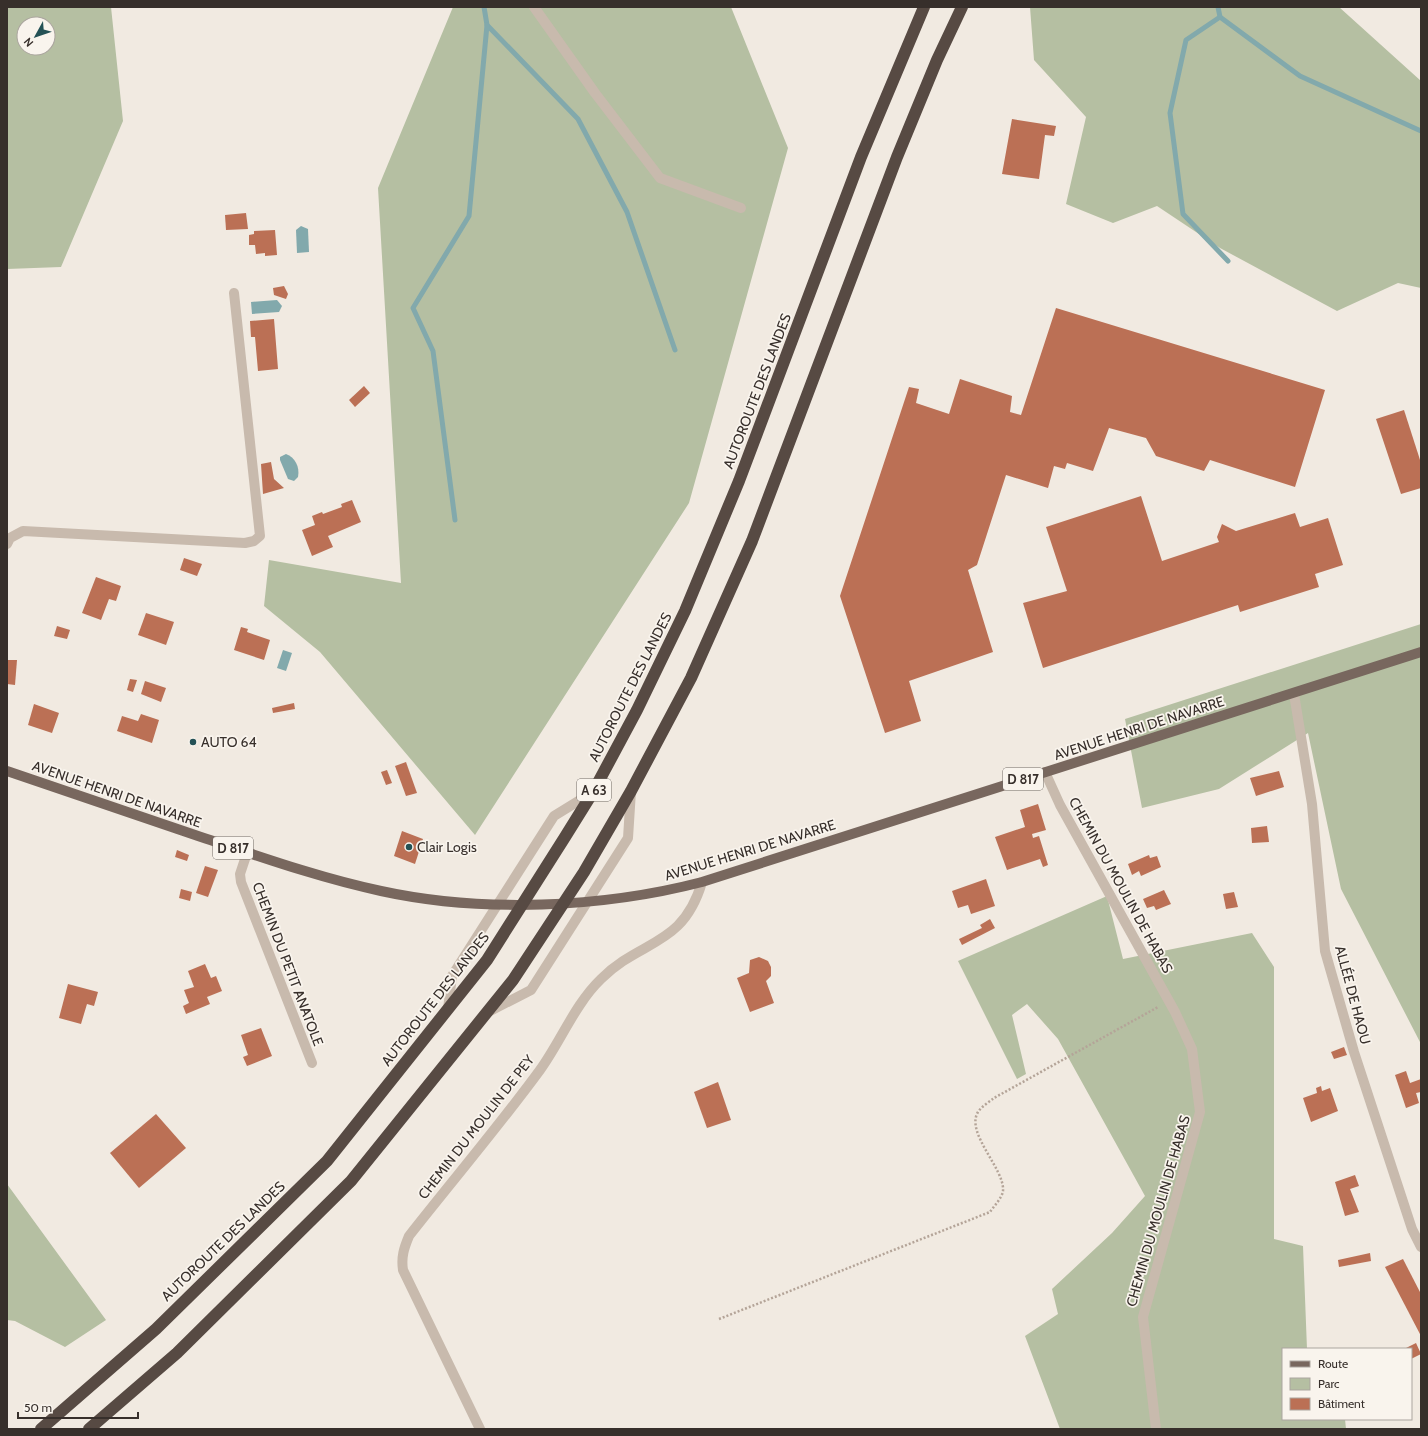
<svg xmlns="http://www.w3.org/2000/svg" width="1428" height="1436" font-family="Cabin,sans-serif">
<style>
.green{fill:#b5bfa2;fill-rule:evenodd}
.water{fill:#82a9ac}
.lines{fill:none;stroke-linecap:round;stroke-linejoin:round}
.stream{stroke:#82a9ac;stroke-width:5}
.building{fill:#bb7055}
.path{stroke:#b4a498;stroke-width:2.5;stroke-dasharray:2 2;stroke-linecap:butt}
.minor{stroke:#c8baad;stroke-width:10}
.major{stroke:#78675e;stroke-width:10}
.highway{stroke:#574a43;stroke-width:12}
.poi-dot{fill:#245155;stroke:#f9f4ed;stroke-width:1.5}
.labels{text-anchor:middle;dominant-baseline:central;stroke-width:3.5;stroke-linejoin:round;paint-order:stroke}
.shield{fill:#f9f4ed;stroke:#716a65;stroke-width:1}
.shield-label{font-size:13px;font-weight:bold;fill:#372f2b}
.street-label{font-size:14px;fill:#372f2b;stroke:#f9f4ed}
.poi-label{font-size:14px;fill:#372f2b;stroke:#f9f4ed;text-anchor:start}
</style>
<rect width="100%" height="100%" fill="#f1eae1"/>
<g class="green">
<path d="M7,7H111L123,121L61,267L7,269ZM24,24H48V48H24Z"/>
<polygon points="453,7 731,7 788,148 689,503 475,835 320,652 264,606 269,560 401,583 378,188"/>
<polygon points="1030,7 1339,7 1421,81 1421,288 1398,283 1337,311 1220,248 1157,206 1113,223 1066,204 1086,117 1034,60"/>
<polygon points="1421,624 1421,1044 1341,889 1308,733 1219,789 1142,808 1125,719"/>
<polygon points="1107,896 1123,959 1252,933 1274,967 1274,1239 1303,1246 1307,1349 1283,1349 1283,1419 1345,1419 1346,1429 1060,1429 1025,1336 1058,1314 1052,1289 1112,1233 1145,1196 1058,1039 1027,1004 1012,1015 1026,1074 1017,1079 958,961"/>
<polygon points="7,1184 106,1320 65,1347 15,1321 7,1320"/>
</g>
<g class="water">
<polygon points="301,226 308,229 309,252 297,253 296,230"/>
<polygon points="277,300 282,306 279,312 252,314 251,302"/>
<path d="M286,454C295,457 300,467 298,477L294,481L288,479L280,460V457Z"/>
<polygon points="283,650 292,653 286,671 277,668"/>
</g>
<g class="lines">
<g class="stream">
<polyline points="484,7 487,25 578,119 627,212 675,350"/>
<polyline points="1218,7 1220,17 1300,76 1421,131"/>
<polyline points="1220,17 1186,40 1170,113 1183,214 1228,261"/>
<polyline points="455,520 433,351 413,308 469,216 487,25"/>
</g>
</g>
<g class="building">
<polygon points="1012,119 1056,126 1054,136 1045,135 1039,179 1002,174"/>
<polygon points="246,213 248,229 226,230 225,215"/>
<polygon points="275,230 277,255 265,256 265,253 256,254 255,245 249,245 249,235 254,234 254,231"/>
<polygon points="284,286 288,294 286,299 274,295 273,288"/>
<polygon points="1056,308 1325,390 1295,487 1210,460 1204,471 1156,456 1146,438 1109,428 1093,471 1067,463 1065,469 1054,466 1048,488 1006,475 977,565 968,570 993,652 909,681 921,721 885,733 840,596 909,387 919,389 916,403 949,414 960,379 1012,396 1010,412 1021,415"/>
<polygon points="274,319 278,369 258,371 255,337 251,337 250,321"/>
<polygon points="364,386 370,393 355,407 349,400"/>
<polygon points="1404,410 1421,463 1421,488 1401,494 1376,419"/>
<polygon points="271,462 274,479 284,488 263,494 261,464"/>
<polygon points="1141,496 1162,561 1219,542 1217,537 1222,524 1236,531 1295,513 1300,527 1328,518 1343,565 1315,574 1319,587 1240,612 1238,605 1043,668 1023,603 1067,591 1046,527"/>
<polygon points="352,500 361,522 328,536 333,547 312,556 302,530 315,525 312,516 322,512 323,514 342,507 341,504"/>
<polygon points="184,558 202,564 197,576 180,570"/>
<polygon points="96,577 121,586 116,601 109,599 101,620 82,613"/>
<polygon points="146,613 174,622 166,645 138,635"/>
<polygon points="57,626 70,630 67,639 54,636"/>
<polygon points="241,627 248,629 247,632 270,640 264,660 234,650"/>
<polygon points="8,660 17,660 15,685 7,684"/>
<polygon points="130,679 137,680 133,692 127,690"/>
<polygon points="145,681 166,688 161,702 141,694"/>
<polygon points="294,703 295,709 273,713 272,708"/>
<polygon points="34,704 59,713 52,733 28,725"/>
<polygon points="141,714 159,720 152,743 117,731 122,716 138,721"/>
<polygon points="406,762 417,793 406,796 395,766"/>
<polygon points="387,770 392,783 386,785 381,772"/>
<polygon points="1279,771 1284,787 1256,796 1250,778"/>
<polygon points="1038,804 1046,830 1032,834 1033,838 1039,836 1048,865 1043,867 1040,859 1007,870 995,837 1025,827 1020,810"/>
<polygon points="1267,826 1269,842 1252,843 1251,828"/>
<polygon points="402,831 423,839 415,864 394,856"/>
<polygon points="177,850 189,855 187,861 175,857"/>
<polygon points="1149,855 1150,858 1157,856 1161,867 1141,876 1139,871 1132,875 1128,864"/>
<polygon points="205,866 218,870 208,897 196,893"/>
<polygon points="986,879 995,906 971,914 968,905 958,908 952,891"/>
<polygon points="181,889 192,892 190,901 179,898"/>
<polygon points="1164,890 1171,904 1156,910 1154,906 1147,908 1143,899"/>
<polygon points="1234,892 1238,907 1226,909 1223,894"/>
<polygon points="990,919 995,928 962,945 959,939 982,928 980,925"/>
<polygon points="759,957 768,961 771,967 771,976 766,981 774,1003 750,1012 737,978 749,973 750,960"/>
<polygon points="205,964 211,978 216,976 222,991 207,997 210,1004 186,1014 183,1006 189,1003 184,990 194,987 188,971"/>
<polygon points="68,984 98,992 94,1006 87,1004 81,1024 59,1018"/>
<polygon points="261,1028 272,1056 247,1066 243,1057 248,1055 241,1035"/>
<polygon points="1344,1047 1347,1055 1334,1059 1331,1052"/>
<polygon points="1406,1071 1410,1083 1421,1079 1421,1092 1416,1093 1419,1103 1406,1108 1395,1075"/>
<polygon points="718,1082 731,1120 707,1128 694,1092"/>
<polygon points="1321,1086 1322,1091 1330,1088 1338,1111 1311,1122 1303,1098 1317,1093 1316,1088"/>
<polygon points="156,1114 186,1148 139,1188 110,1153"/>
<polygon points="1355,1175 1359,1186 1350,1189 1359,1212 1345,1216 1335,1182"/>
<polygon points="1370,1253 1371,1261 1339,1267 1338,1260"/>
<polygon points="1403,1259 1421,1294 1421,1336 1385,1267"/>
<polygon points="1416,1343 1421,1354 1411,1359 1411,1349 1404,1349"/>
</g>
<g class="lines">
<path class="path" d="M719,1319L990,1212C994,1206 1002,1198 1003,1191C1005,1169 965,1133 978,1112C982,1106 989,1102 994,1098L1158,1007"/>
<g class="minor">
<polyline points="534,7 595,93 660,178 741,208"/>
<polyline points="7,544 10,538 23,531 245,543 254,541 260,536 234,293"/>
<polyline points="1294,694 1312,804 1325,951 1354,1052 1412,1229 1421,1247"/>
<polyline points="1045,772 1060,805 1175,1012 1192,1049 1200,1112 1143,1317 1156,1429"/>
<polyline points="247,853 240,874 241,882 312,1063"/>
<polyline points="448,1009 452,976 554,816 593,792"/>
<polyline points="488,1012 531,990 628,838 631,791"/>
<path d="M480,1429L403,1270C401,1257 404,1248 409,1236C453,1180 499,1126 540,1070C561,1041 575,1004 601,979C641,939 683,947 702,882"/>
</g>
<path class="major" d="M7,771C72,793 137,815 201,837C261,857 320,878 381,891C482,913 602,908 702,882L1421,652"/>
<g class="highway">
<polyline points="41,1429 156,1329 327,1161 487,960 565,837 593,792 637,710 685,611 739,481 861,157 924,7"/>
<polyline points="89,1429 177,1353 351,1181 513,980 584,872 631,791 691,678 752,541 897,157 937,60 962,7"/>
</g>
</g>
<g class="poi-dot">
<circle cx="193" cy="742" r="4"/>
<circle cx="409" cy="847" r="4"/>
</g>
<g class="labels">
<g class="shield">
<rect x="1003" y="768" width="40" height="22" rx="3"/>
<rect x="577" y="779" width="34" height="22" rx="3"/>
<rect x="213" y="837" width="40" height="22" rx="3"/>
</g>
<g class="shield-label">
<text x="1023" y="779">D 817</text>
<text x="594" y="790">A 63</text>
<text x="233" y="848">D 817</text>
</g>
<g class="street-label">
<text transform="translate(757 391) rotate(-69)">AUTOROUTE DES LANDES</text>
<text transform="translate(630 687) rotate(-63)">AUTOROUTE DES LANDES</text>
<text transform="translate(1139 728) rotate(-18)">AVENUE HENRI DE NAVARRE</text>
<text transform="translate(117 794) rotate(19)">AVENUE HENRI DE NAVARRE</text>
<text transform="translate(750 850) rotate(-17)">AVENUE HENRI DE NAVARRE</text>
<text transform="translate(1121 885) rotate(61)">CHEMIN DU MOULIN DE HABAS</text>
<text transform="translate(288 964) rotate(69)">CHEMIN DU PETIT ANATOLE</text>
<text transform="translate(1353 995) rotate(75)">ALLÉE DE HAOU</text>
<text transform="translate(435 999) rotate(-52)">AUTOROUTE DES LANDES</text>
<text transform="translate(476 1127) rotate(-52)">CHEMIN DU MOULIN DE PEY</text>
<text transform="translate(1158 1211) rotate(-74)">CHEMIN DU MOULIN DE HABAS</text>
<text transform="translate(223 1241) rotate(-44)">AUTOROUTE DES LANDES</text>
</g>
<g class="poi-label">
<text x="201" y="742">AUTO 64</text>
<text x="417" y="847">Clair Logis</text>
</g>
</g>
<rect width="1428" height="1436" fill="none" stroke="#372f2b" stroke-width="16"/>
<rect x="1282" y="1348" width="130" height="72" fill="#f9f4ed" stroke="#aba59f"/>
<rect x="1290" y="1361" width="20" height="6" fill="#78675e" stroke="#aba59f"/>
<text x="1318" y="1368" font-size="12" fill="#372f2b">Route</text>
<rect x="1290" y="1378" width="20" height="12" fill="#b5bfa2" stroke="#aba59f"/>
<text x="1318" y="1388" font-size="12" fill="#372f2b">Parc</text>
<rect x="1290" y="1398" width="20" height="12" fill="#bb7055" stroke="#aba59f"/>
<text x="1318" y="1408" font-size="12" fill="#372f2b">Bâtiment</text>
<g transform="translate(36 36) rotate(230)"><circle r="19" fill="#f9f4ed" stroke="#aba59f"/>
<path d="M0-3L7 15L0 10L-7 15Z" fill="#245155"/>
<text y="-6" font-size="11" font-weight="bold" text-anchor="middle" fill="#372f2b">N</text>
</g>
<path d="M18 1412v6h120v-6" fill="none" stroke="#372f2b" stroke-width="2"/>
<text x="24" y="1412" font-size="12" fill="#372f2b" stroke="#f9f4ed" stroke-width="3" paint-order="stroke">50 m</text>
</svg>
